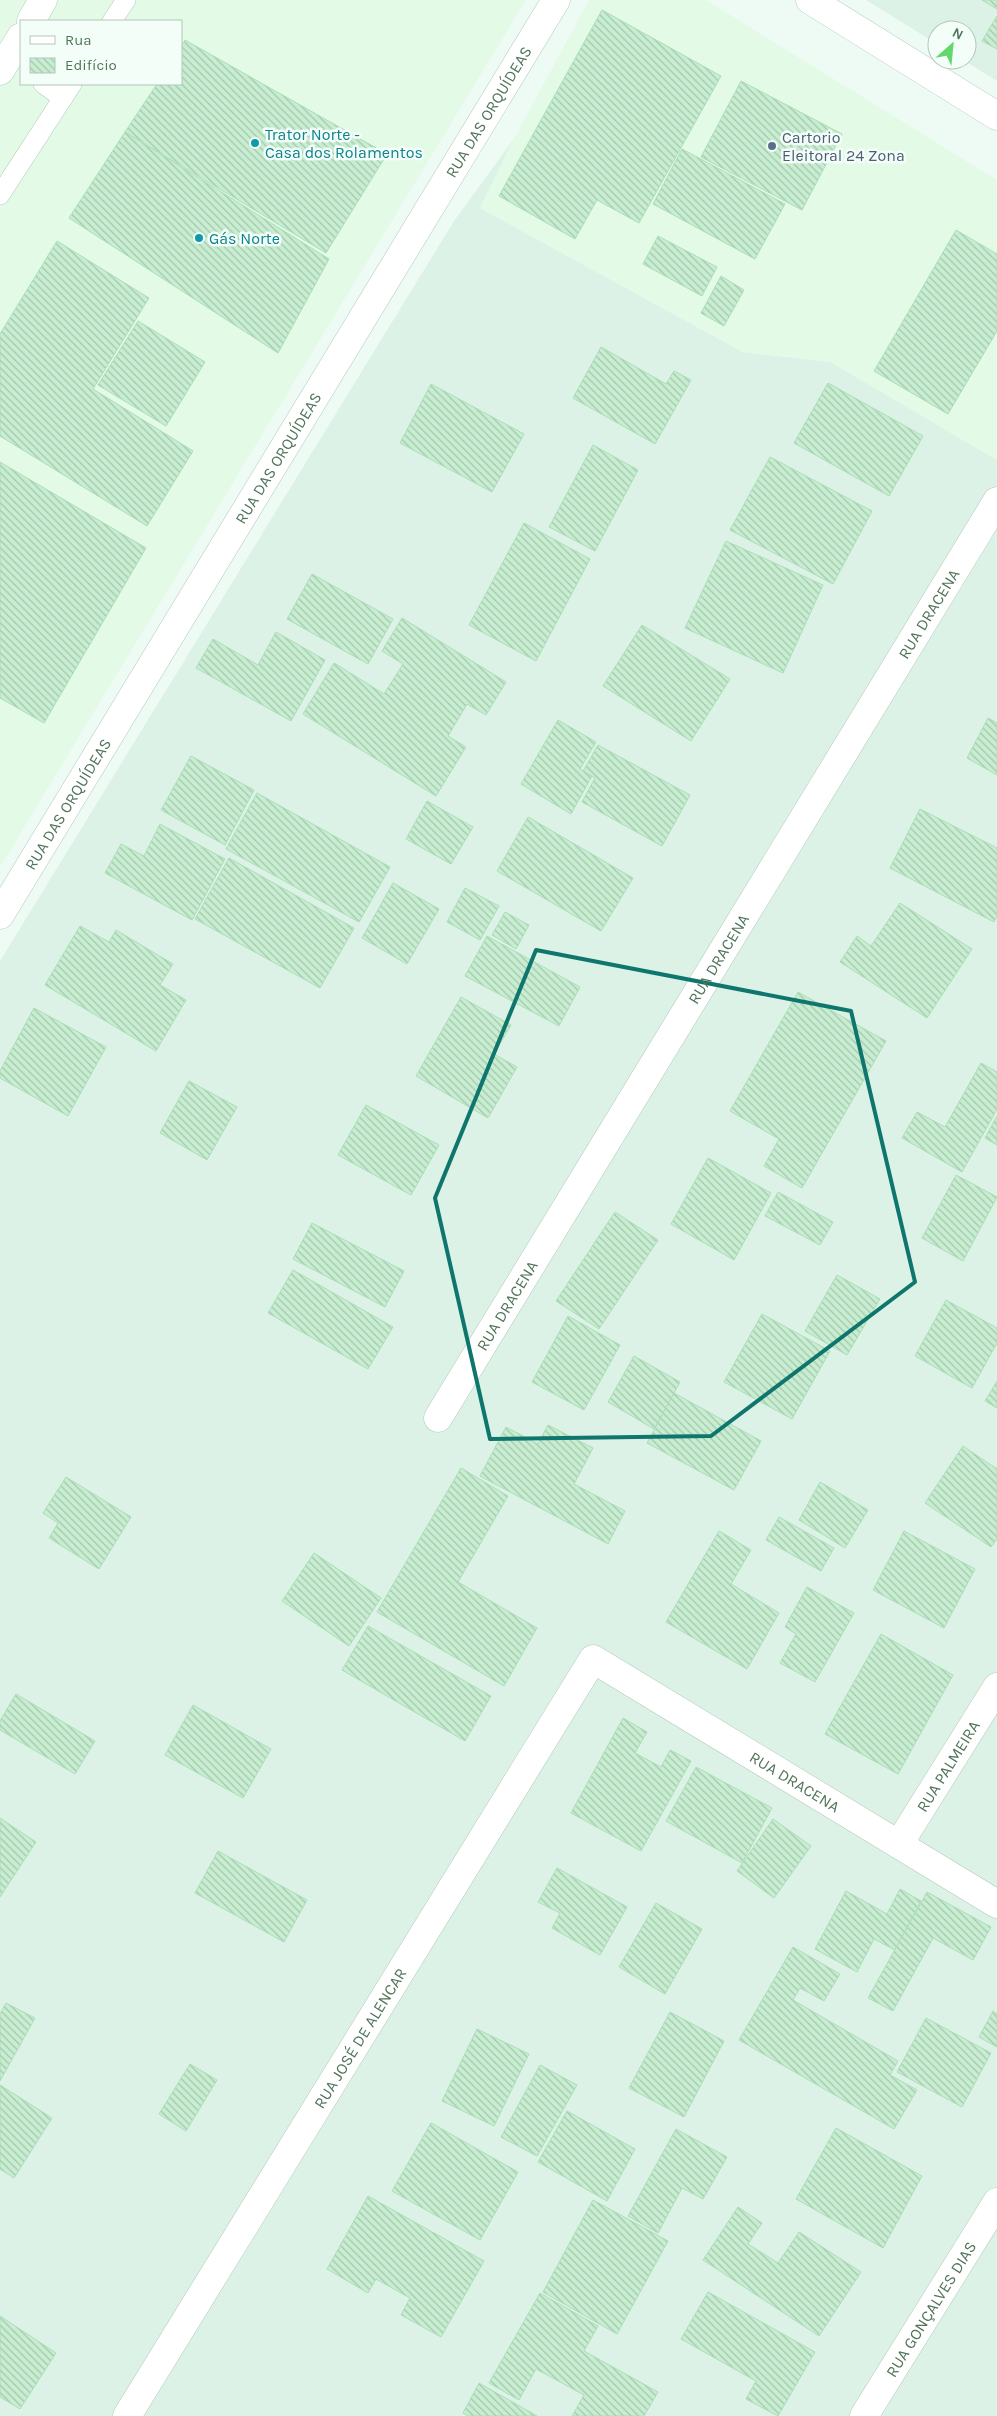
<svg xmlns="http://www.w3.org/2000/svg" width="997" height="2416" font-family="Karla,sans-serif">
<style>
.residential{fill:#ddf2e6}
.commercial{fill:#e3fae7;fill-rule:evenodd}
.building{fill:url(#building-back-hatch);stroke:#aadfb7}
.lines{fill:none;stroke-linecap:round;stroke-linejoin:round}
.lane-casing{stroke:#b1cbb9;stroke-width:20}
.street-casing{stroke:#b1cbb9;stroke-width:29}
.secondary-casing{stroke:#b2cfbb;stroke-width:29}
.lane{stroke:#fff;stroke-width:19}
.street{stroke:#fff;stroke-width:28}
.secondary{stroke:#fff;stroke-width:28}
.marked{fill:none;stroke:#0f766e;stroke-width:4;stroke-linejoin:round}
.culture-dot{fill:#0f9aa8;stroke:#f4fef9;stroke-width:2}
.service-dot{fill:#5c6f8a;stroke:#f4fef9;stroke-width:2}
.labels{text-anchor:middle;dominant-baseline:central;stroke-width:5;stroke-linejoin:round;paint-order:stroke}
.street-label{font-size:16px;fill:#52755a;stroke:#f4fef9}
.culture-label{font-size:16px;fill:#0d838f;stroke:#f4fef9;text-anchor:start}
.service-label{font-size:16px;fill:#4e5e75;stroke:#f4fef9;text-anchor:start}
</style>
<defs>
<pattern id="building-back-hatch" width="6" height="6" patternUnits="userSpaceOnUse" patternTransform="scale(1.25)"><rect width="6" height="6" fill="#c8eed2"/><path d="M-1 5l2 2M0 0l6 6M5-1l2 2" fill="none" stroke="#a5c5ad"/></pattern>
</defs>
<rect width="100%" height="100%" fill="#eefbf4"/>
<g class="residential">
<polygon points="866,0 997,0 997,81 963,60 967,60 967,30 937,30 937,44"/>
<polygon points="515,137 480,208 743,352 831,362 997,460 997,2416 0,2416 0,961 454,221"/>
</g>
<g class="commercial">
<path d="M0,0H526L0,867ZM21,21H181V84H21Z"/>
<polygon points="589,0 706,0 997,180 997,460 831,362 744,352 480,208 515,137"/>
</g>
<g class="building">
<polygon points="982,0 997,0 997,9"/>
<polygon points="602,10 721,76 639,223 597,200 575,239 499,196"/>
<polygon points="997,16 997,49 982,41"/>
<polygon points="185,40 387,154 326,253 125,132 157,84 181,84 181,47"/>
<polygon points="741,81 842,134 802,210 701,157"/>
<polygon points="125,132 329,259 278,353 69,218"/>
<polygon points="682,149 785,204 755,259 653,204"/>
<polygon points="956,230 997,254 997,331 948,414 874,371"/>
<polygon points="658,236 717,267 702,296 643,264"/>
<polygon points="57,241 149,298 93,389 193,451 147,526 0,436 0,334"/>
<polygon points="721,276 744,290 724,326 701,313"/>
<polygon points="138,321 205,362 166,426 98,385"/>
<polygon points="601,347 666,384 674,371 691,380 655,444 573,398"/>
<polygon points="828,383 923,436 889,496 794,443"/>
<polygon points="431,384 524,434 492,492 400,443"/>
<polygon points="593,445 638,470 595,551 549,527"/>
<polygon points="770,457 872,511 833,584 730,530"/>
<polygon points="0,462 146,548 44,723 0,698"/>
<polygon points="524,523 590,559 536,661 469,625"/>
<polygon points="726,541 823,585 783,673 685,628"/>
<polygon points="312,574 393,619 368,664 287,619"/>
<polygon points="402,618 506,682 486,715 467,704 448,736 466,747 436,796 303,714 334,663 384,694 403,664 382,651"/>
<polygon points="642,625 730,679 691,741 603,686"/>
<polygon points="276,632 325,660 291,721 196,668 213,639 258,665"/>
<polygon points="988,718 997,723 997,775 967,758"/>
<polygon points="558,720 596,742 580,769 592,776 571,814 521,784"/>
<polygon points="598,745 690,795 662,846 582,802 595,778 583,771"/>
<polygon points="191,756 254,790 225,845 161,810"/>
<polygon points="257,793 390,867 359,922 226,849"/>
<polygon points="427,801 473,827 451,864 406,839"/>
<polygon points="920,809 997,848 997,916 994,922 890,868"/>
<polygon points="528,817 633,878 601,931 497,871"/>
<polygon points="160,824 225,859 192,920 105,873 121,844 144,856"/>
<polygon points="229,858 354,928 320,988 195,919"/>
<polygon points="393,883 439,909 407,964 362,938"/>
<polygon points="465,888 499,906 480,940 447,922"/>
<polygon points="900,903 972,949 927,1018 840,962 857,936 871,946"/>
<polygon points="505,912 529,925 516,949 492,935"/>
<polygon points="80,926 109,942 116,930 173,964 160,985 186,1000 156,1051 45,985"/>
<polygon points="487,936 580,987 559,1026 465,976"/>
<polygon points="798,992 886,1041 802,1188 764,1166 779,1139 730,1111"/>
<polygon points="461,997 511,1025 494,1054 517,1067 488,1118 416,1076"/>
<polygon points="34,1008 106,1047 68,1116 0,1078 0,1071"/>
<polygon points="981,1063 997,1072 997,1109 962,1172 902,1138 917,1112 945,1127"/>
<polygon points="189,1081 237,1107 207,1160 160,1133"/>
<polygon points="366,1105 439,1145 411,1195 338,1155"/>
<polygon points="997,1116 997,1145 985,1138"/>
<polygon points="708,1158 771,1193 734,1260 671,1224"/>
<polygon points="956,1175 997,1197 963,1261 922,1238"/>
<polygon points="778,1192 833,1222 820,1245 765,1216"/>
<polygon points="615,1212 658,1240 599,1329 556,1301"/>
<polygon points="312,1223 404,1271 385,1307 293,1259"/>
<polygon points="293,1270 393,1327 368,1369 268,1313"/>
<polygon points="837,1275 880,1299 847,1355 805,1331"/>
<polygon points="946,1300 997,1328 997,1343 972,1388 915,1356"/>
<polygon points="762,1314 830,1351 792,1419 724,1382"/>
<polygon points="568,1316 620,1345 584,1410 532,1382"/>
<polygon points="634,1356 680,1382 654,1429 608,1402"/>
<polygon points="997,1381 997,1408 985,1401"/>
<polygon points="674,1393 761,1441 734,1490 647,1443"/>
<polygon points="548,1425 593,1448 574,1484 625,1511 608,1544 480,1476 506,1427 538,1444"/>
<polygon points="963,1446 997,1469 997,1539 991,1547 925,1503"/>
<polygon points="461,1468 508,1496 458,1582 537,1628 504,1686 377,1612"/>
<polygon points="66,1477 131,1517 99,1569 49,1538 58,1523 43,1513"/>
<polygon points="820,1482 868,1510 845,1548 799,1520"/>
<polygon points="779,1517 834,1548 821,1571 766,1540"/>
<polygon points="719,1531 751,1550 731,1584 779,1613 747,1669 666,1622"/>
<polygon points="904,1531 975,1569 944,1628 873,1590"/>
<polygon points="314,1553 381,1598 349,1646 282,1601"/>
<polygon points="807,1587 854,1613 815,1682 780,1663 796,1634 785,1627"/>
<polygon points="368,1626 491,1696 465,1741 342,1670"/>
<polygon points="881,1634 953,1675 898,1774 825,1734"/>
<polygon points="16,1694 95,1741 75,1774 0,1730 0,1721"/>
<polygon points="193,1705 271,1749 243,1798 165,1755"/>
<polygon points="623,1718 647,1732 635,1753 661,1767 670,1750 691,1761 641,1851 571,1813"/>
<polygon points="696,1767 772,1808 742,1863 666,1821"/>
<polygon points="0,1818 36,1842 0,1897"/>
<polygon points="773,1819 811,1846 774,1898 737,1871"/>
<polygon points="218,1851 307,1900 284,1942 195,1893"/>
<polygon points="557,1868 627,1907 600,1955 552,1928 560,1913 538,1902"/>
<polygon points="900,1889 921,1901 895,1950 874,1939 857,1972 815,1949 846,1891 887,1914"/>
<polygon points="927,1892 991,1927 973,1960 933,1938 893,2011 868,1998"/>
<polygon points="656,1903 702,1929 665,1994 619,1967"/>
<polygon points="793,1947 840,1974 824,2001 800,1988 793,2000 898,2061 890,2075 917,2090 894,2129 739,2040"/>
<polygon points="6,2003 35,2018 0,2081 0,2014"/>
<polygon points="993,2011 997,2014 997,2047 979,2037"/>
<polygon points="670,2012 724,2041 684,2117 629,2088"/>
<polygon points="926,2018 991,2053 962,2107 897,2072"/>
<polygon points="477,2029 529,2054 494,2126 442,2101"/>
<polygon points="190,2064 217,2080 186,2131 159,2114"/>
<polygon points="540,2065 577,2085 537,2156 501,2137"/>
<polygon points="0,2085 52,2118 14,2178 0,2169"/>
<polygon points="567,2111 635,2149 607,2201 538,2162"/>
<polygon points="431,2123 518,2172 480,2240 392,2191"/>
<polygon points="836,2128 922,2176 883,2248 796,2199"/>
<polygon points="676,2129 727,2157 703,2199 682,2188 658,2233 628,2216"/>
<polygon points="368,2196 484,2261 441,2337 401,2315 410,2298 376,2279 368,2293 327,2269"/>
<polygon points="593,2200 668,2241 617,2334 543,2292"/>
<polygon points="738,2207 762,2223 748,2244 778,2263 799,2232 861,2272 819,2336 703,2260"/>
<polygon points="708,2292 815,2352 778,2416 746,2399 756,2381 681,2339"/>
<polygon points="540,2293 598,2326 584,2351 658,2392 644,2416 572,2416 584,2395 536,2369 519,2400 489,2383"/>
<polygon points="0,2316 56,2353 20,2409 0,2397"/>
<polygon points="479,2383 537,2416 468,2416 463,2413"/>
</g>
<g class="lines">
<g class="lane-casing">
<g id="lane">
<polyline points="112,21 126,0"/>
<polyline points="43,84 63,98"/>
<polyline points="0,195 72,84"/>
</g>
</g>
<g class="street-casing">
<g id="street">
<polyline points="810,0 997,116"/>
<path id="s1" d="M0,915L556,0"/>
<path id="s2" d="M438,1418L997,501"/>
<path id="s3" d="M899,1844L997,1687"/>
<path id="s4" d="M127,2416L593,1659L997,1904"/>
<path id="s5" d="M864,2416L997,2202"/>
</g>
</g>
<g class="secondary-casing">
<g id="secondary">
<polyline points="31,21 43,0"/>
<polyline points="0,71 21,37"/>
</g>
</g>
<use href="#lane" class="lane"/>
<use href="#street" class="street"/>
<use href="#secondary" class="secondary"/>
</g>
<path class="marked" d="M536,950L851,1011L915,1282L711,1436L490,1439L435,1198Z"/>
<g class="culture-dot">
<circle cx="255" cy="143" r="5"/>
<circle cx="199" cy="238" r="5"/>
</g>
<circle class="service-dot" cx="772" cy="146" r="5"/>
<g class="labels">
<g class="street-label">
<text stroke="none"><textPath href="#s1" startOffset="940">RUA DAS ORQUÍDEAS</textPath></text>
<text stroke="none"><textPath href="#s1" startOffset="535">RUA DAS ORQUÍDEAS</textPath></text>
<text stroke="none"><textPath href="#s2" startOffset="942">RUA DRACENA</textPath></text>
<text stroke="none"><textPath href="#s1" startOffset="130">RUA DAS ORQUÍDEAS</textPath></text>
<text stroke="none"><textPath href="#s2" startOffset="538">RUA DRACENA</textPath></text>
<text stroke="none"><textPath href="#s2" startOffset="132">RUA DRACENA</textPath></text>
<text stroke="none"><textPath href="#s3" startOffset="92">RUA PALMEIRA</textPath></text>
<text stroke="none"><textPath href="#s4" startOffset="1125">RUA DRACENA</textPath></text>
<text stroke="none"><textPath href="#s4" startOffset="444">RUA JOSÉ DE ALENCAR</textPath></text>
<text stroke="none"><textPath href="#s5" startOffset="126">RUA GONÇALVES DIAS</textPath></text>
</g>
<g class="culture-label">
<text x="265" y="134">Trator Norte -<tspan x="265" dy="18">Casa dos Rolamentos</tspan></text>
<text x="209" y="238">Gás Norte</text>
</g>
<g class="service-label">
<text x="782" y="137">Cartorio<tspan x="782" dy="18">Eleitoral 24 Zona</tspan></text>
</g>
</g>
<rect x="20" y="20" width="162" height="65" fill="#f4fef9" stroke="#b3c7b9"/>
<rect x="30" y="36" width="25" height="8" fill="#ffffff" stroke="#b3c7b9"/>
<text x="65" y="45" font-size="15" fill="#52755a">Rua</text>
<rect x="30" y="58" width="25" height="15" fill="url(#building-back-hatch)" stroke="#b3c7b9"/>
<text x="65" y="70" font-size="15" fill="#52755a">Edifício</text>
<g transform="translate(952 45) rotate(27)"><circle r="24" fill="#f4fef9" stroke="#b3c7b9"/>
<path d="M0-4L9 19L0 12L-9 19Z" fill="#61d76c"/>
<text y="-8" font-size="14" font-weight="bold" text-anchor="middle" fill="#52755a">N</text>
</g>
</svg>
